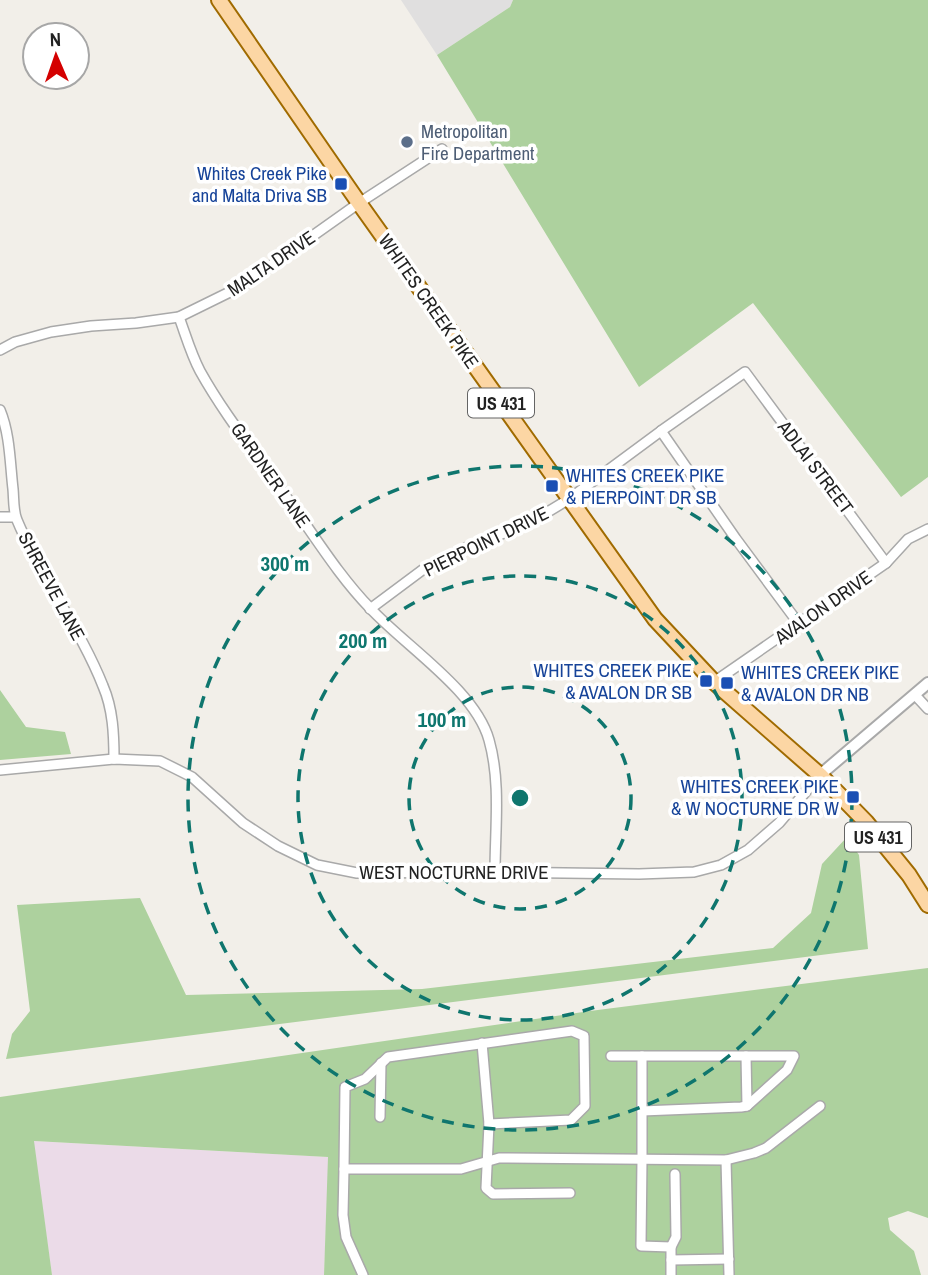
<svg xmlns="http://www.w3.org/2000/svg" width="928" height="1275" font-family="'Archivo Narrow',sans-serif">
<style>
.residential{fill:#e0dfdf}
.industrial{fill:#ebdbe8}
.forest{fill:#add19e}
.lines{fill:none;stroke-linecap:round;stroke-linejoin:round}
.minor-casing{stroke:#a9a9a9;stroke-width:12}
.tertiary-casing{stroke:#a9a9a9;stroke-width:14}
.primary-casing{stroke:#a06b00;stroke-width:18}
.minor{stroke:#fff;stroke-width:9}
.tertiary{stroke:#fff;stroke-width:10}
.primary{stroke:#fcd6a4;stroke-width:14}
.ring{fill:none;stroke:#0f766e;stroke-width:3.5;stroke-dasharray:12 9}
.service-dot{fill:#5c6f8a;stroke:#fff;stroke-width:2.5}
.transit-dot{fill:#1a4fb4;stroke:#fff;stroke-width:2.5}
.labels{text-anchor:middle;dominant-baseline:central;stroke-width:7;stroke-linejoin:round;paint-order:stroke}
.shield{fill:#fff;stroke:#646464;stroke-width:2}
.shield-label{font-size:18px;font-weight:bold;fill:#222}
.service-label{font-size:19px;fill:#4e5e75;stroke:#fff;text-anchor:start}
.transit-label{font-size:19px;fill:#164399;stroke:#fff;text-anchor:end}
.street-label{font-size:19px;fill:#222;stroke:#fff}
.centre{fill:#0f766e;stroke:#fff;stroke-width:3.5}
.ring-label{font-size:21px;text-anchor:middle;font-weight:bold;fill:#0f766e;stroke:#fff;stroke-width:7;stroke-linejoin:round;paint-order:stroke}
</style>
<rect width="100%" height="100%" fill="#f2efe9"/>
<polygon class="residential" points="401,0 513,0 510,7 437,55"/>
<polygon class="industrial" points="33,1141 329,1157 324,1275 52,1275"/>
<g class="forest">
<polygon points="513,0 928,0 928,477 901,497 753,303 639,387 437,55 510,7"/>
<polygon points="0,690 26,727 65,732 71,754 0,760"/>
<polygon points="847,837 859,855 868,949 6,1059 12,1034 30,1011 17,905 140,898 186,995 422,989 773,948 811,913 822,864"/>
<polygon points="928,968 928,1218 908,1211 888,1218 890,1230 914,1251 921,1275 324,1275 328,1157 34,1141 52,1275 0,1275 0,1097 590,1011"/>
</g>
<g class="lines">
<g class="minor-casing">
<g id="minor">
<path d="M179,317C186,336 191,354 200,371C225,416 258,456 287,498C314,535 338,575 370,608C405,646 475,690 489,740C501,782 495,829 495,872"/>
<polyline points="0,350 15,342 51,332 91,326 136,323 179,317 242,286 359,203 442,149"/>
<path d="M0,410C10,434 10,463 13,489C14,499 13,511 17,520C41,578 80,628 103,686C113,709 114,735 114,759"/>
<polyline points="661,431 736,539 799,624"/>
<polyline points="0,517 15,517"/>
<polyline points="370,609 425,568 472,545 528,524 569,499 661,431 745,372 886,563"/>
<polyline points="714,682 886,563 908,539 928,529"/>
<polyline points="915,695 928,709"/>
<polyline points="0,770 114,759 160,761 192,777 243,823 278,846 317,865 357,873 495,872 639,874 694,872 721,865 748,850 779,823 820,775"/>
<polyline points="482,1043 489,1124"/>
<polyline points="611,1056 642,1056 642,1159 641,1246 671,1247 676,1237 675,1174"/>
<polyline points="642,1056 794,1056 787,1070 747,1106 741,1107 642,1111"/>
<polyline points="746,1056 747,1106"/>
<polyline points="380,1117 381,1063"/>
<polyline points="726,1160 754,1153 766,1148 820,1106"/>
<polyline points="344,1169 345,1087 365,1079 388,1057 572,1031 584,1036 585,1106 571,1120 489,1124 486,1188 493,1194 570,1193"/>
<polyline points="671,1247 671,1260 729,1259"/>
<polyline points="671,1260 671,1275"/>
<polyline points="363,1275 346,1237 343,1215 344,1169 461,1169 499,1158 726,1160 729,1275"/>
</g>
</g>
<g class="tertiary-casing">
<polyline id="tertiary" points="820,775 928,683"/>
</g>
<g class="primary-casing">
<polyline id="primary" points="219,0 359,203 655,619 714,682 820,775 866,822 909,875 928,905"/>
</g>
<use href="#minor" class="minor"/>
<use href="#tertiary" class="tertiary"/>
<use href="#primary" class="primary"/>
</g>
<g class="ring">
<circle cx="520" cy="798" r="111"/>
<circle cx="520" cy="798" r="222"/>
<circle cx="520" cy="798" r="332"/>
</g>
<circle class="service-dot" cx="407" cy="142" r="7"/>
<g class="transit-dot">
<rect x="334" y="177" width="14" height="14" rx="3.5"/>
<rect x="545" y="479" width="14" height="14" rx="3.5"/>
<rect x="699" y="674" width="14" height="14" rx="3.5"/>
<rect x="720" y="676" width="14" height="14" rx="3.5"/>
<rect x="846" y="790" width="14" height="14" rx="3.5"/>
</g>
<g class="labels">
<g class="shield">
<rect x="468" y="388.5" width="66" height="29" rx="5"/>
<rect x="845" y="822.5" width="66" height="29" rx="5"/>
</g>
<g class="shield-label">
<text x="501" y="403">US 431</text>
<text x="878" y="837">US 431</text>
</g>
<g class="service-label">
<text x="421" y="131">Metropolitan<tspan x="421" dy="22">Fire Department</tspan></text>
</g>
<g class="transit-label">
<text x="327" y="173">Whites Creek Pike<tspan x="327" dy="22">and Malta Driva SB</tspan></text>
<text x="566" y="475" text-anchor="start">WHITES CREEK PIKE<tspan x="566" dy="22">&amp; PIERPOINT DR SB</tspan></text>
<text x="692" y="670">WHITES CREEK PIKE<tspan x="692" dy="22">&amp; AVALON DR SB</tspan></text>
<text x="741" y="672" text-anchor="start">WHITES CREEK PIKE<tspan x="741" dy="22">&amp; AVALON DR NB</tspan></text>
<text x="839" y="786">WHITES CREEK PIKE<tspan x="839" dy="22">&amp; W NOCTURNE DR W</tspan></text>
</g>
<g class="street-label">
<text transform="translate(271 263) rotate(-34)">MALTA DRIVE</text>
<text transform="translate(429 301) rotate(55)">WHITES CREEK PIKE</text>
<text transform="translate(816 467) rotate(53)">ADLAI STREET</text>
<text transform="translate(271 475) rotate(55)">GARDNER LANE</text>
<text transform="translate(486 541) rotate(-26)">PIERPOINT DRIVE</text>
<text transform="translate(52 586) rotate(62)">SHREEVE LANE</text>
<text transform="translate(823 607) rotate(-35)">AVALON DRIVE</text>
<text x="454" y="872">WEST NOCTURNE DRIVE</text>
</g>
</g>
<circle cx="520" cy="798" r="10" class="centre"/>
<g class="ring-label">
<text x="285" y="571">300 m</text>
<text x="363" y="648">200 m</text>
<text x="442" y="727">100 m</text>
</g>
<g transform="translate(56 56) rotate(358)"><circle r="33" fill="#ffffff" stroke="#a7a7a7" stroke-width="2"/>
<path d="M0-5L12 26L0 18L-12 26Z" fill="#d40000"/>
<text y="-10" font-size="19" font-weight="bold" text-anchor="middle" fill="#222222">N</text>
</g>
</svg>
